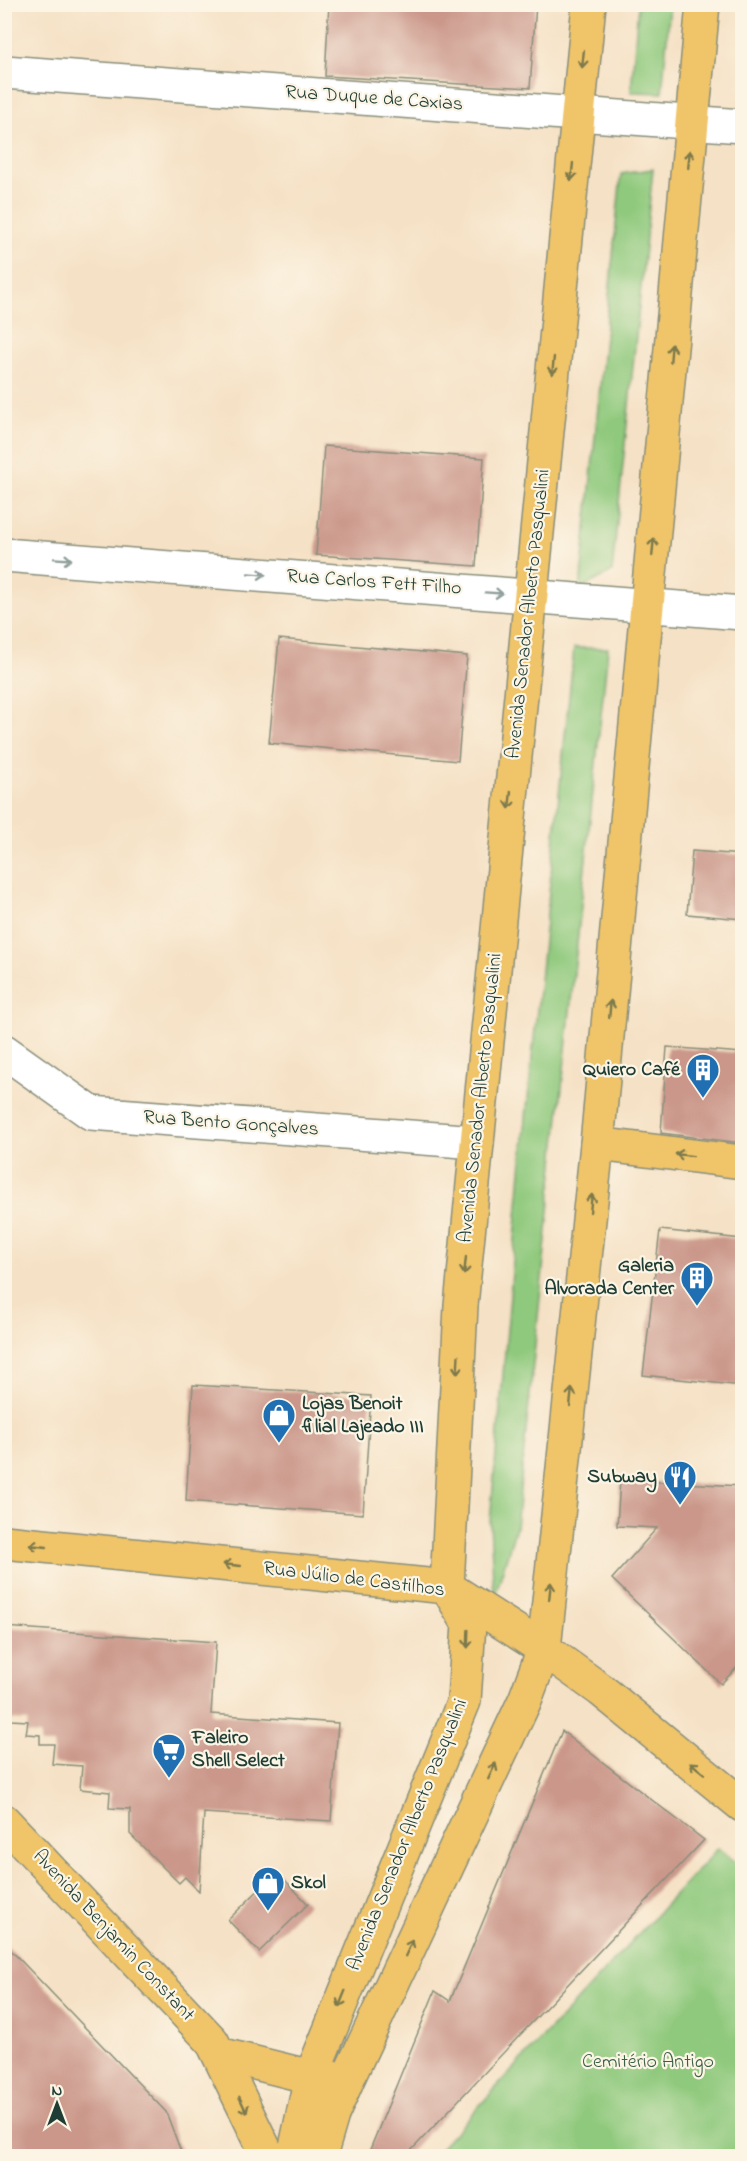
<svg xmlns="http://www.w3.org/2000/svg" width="747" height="2161" font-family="'Indie Flower',sans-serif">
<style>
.green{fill:#8fc97d;stroke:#578358;stroke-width:1.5}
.building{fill:#ca978a}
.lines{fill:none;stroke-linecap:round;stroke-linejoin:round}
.minor-casing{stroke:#8a8f7c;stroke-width:36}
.major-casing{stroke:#8a8f7c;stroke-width:36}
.minor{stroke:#fff;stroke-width:33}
.major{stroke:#f0c469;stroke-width:33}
.oneway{stroke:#7d7a4c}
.oneway2{stroke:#8f9e9a}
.labels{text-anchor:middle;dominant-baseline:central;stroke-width:4.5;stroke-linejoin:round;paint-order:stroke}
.street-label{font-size:20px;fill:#1f3d34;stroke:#fcf5e5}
.poi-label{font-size:20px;font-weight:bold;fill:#1f3d34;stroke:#fcf5e5;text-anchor:end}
.park-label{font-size:20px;fill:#3b6046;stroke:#fcf5e5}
</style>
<rect width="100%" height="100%" fill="#fcf5e5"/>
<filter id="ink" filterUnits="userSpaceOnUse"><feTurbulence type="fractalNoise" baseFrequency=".0167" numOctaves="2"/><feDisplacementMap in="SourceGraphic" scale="12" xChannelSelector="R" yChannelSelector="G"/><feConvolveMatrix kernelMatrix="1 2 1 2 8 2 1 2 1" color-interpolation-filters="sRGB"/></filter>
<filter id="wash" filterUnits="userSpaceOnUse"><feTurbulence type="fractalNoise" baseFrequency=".008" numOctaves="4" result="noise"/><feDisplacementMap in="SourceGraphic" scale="24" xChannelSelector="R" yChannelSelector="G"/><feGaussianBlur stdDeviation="1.35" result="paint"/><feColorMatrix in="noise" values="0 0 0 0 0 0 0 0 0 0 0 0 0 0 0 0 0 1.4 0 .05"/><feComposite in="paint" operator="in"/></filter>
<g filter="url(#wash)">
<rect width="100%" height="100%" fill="#f5e1c5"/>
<g class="green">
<polygon points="638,5 670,5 662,93 631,92"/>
<polygon points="653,169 612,572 580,589 621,174"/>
<polygon points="574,648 608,648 516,1527 494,1599 490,1522 524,1137"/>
<polygon points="718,1848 742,1868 742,2150 731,2156 433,2156"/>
</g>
<g id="blocks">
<g class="building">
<polygon points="329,4 536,4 530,88 325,76"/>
<polygon points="324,446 484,458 476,566 316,555"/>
<polygon points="279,639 467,656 458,761 269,743"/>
<polygon points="692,851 742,855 742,919 687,914"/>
<polygon points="667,1047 742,1053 742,1143 661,1133"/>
<polygon points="660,1230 742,1239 742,1386 643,1375"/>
<polygon points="193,1385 371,1396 363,1514 186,1501"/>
<polygon points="620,1480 742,1486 742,1662 721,1684 612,1579 657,1528 617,1526"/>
<polygon points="4,1627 216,1642 211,1714 338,1723 331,1821 204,1813 199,1891 185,1877 179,1883 130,1834 130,1809 109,1808 110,1792 80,1789 82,1766 52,1764 54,1744 40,1744 40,1735 26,1734 28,1721 10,1720 10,1710 4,1710"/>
<polygon points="562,1731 704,1840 405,2157 367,2157 435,1991 450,2001"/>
<polygon points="277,1872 308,1904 259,1952 228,1920"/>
<polygon points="4,1943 166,2112 183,2157 4,2157"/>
</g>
</g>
</g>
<g filter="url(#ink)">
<use href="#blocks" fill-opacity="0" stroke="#8a8f7c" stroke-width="1.5"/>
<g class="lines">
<g class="minor-casing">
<g id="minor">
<polyline points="4,72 742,126"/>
<polyline points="4,555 742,613"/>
<polyline points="4,1051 91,1113 477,1142"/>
</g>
</g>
<g class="major-casing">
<g id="major">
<polyline points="597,1144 742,1162"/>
<polyline points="4,1542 447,1587 544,1649 601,1690 742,1805"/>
<polyline points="4,1821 212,2041 268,2156"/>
<polyline points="219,2054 311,2077 332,2077"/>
<polyline points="294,2156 311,2077 464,1701 469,1624 447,1587 461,1306 589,4"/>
<polyline points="320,2156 332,2115 349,2076 525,1700 544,1649 597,1144 703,4"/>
</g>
</g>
<use href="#minor" class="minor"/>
<use href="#major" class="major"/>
</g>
<defs><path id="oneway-shaft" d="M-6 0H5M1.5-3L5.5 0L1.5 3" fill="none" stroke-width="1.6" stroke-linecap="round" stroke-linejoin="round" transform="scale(1.5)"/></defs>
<g class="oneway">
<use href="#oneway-shaft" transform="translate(583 59) rotate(96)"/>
<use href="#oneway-shaft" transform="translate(689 159) rotate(-85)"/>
<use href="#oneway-shaft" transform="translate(572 172) rotate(96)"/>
<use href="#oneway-shaft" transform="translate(671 353) rotate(-85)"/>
<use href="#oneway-shaft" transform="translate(553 366) rotate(96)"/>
<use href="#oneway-shaft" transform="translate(653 547) rotate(-85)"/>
<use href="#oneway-shaft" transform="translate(510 800) rotate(96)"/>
<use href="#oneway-shaft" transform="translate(610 1009) rotate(-85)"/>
<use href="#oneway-shaft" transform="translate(684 1155) rotate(-173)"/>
<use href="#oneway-shaft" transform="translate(591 1203) rotate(-84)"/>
<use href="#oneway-shaft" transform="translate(465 1266) rotate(96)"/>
<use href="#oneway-shaft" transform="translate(458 1365) rotate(93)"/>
<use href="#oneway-shaft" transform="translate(571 1397) rotate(-84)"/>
<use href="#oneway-shaft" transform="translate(38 1546) rotate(-174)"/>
<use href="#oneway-shaft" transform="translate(232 1565) rotate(-174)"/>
<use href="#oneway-shaft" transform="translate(550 1591) rotate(-84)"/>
<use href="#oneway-shaft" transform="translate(468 1639) rotate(92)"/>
<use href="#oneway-shaft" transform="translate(697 1768) rotate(-141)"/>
<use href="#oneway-shaft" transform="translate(492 1771) rotate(-65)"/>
<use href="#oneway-shaft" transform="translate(409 1948) rotate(-65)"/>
<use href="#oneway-shaft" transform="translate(342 1999) rotate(112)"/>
<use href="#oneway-shaft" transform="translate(243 2105) rotate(65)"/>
</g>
<g class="oneway2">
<use href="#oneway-shaft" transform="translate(63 559) rotate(4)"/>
<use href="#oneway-shaft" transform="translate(257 574) rotate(4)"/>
<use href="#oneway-shaft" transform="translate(494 593) rotate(4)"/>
</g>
</g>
<defs>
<g id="building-pin" transform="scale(1.725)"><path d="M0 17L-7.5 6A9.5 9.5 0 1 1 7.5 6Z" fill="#1f6fb2" stroke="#fcf5e5"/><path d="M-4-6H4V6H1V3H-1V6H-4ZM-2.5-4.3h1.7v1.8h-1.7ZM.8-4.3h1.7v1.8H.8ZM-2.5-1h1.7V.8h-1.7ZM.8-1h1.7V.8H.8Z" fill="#fff"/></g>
<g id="shop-pin" transform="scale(1.725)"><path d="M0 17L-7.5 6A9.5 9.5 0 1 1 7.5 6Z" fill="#1f6fb2" stroke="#fcf5e5"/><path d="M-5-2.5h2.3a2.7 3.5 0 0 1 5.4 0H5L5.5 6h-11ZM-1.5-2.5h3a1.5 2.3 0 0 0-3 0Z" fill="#fff"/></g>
<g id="restaurant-pin" transform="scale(1.725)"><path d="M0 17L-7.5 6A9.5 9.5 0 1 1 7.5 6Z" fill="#1f6fb2" stroke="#fcf5e5"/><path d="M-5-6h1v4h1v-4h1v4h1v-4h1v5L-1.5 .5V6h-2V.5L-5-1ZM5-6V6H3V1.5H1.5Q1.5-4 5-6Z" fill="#fff"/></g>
<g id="supermarket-pin" transform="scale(1.725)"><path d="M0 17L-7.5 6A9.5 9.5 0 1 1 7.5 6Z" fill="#1f6fb2" stroke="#fcf5e5"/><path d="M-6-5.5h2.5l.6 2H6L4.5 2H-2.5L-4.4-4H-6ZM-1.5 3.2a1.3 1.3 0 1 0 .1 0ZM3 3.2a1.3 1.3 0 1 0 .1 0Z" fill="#fff"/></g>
</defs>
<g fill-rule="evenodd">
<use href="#building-pin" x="703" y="1070"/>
<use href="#building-pin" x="697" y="1278"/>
<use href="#shop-pin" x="279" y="1415"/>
<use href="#restaurant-pin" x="680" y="1477"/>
<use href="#supermarket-pin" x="169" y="1750"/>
<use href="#shop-pin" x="268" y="1883"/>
</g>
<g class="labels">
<g class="street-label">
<text transform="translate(374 99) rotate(4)">Rua Duque de Caxias</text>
<text transform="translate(374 583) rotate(4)">Rua Carlos Fett Filho</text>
<text transform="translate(529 614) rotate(-84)">Avenida Senador Alberto Pasqualini</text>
<text transform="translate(481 1098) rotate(-84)">Avenida Senador Alberto Pasqualini</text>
<text transform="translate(231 1124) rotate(4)">Rua Bento Gonçalves</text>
<text transform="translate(354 1580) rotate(7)">Rua Júlio de Castilhos</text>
<text transform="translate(408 1835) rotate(-68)">Avenida Senador Alberto Pasqualini</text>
<text transform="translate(113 1936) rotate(47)">Avenida Benjamin Constant</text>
</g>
<g class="poi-label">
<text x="680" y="1070">Quiero Café</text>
<text x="674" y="1266">Galeria<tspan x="674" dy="23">Alvorada Center</tspan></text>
<text x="302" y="1404" text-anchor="start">Lojas Benoit<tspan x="302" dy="23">filial Lajeado III</tspan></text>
<text x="657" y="1477">Subway</text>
<text x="192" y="1738" text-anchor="start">Faleiro<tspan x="192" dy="23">Shell Select</tspan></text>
<text x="291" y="1883" text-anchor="start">Skol</text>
</g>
<g class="park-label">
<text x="648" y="2062">Cemitério Antigo</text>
</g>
</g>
<rect width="747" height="2161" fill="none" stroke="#fcf5e5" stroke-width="24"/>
<g transform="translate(57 2104)" stroke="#fcf5e5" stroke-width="4.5" paint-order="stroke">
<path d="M0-4.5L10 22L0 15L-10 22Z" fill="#1f3d34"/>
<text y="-9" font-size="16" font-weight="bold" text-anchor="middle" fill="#1f3d34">N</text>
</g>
</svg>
